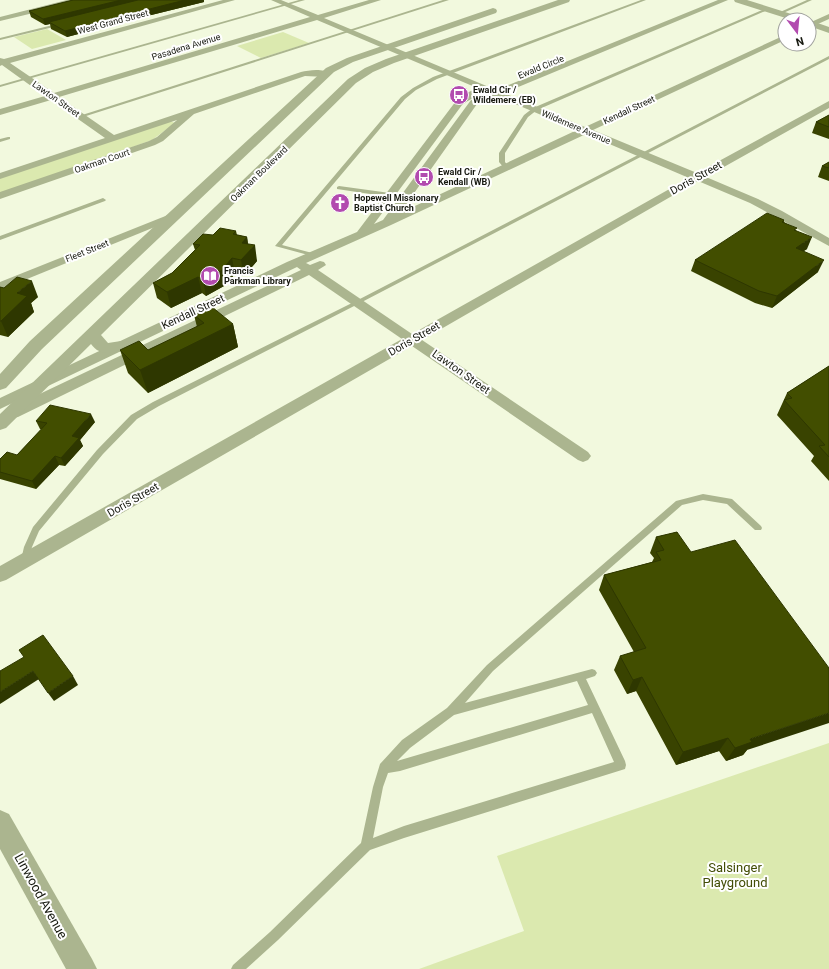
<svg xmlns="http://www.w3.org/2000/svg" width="829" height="969" font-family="Roboto,sans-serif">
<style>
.green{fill:#dbe9af}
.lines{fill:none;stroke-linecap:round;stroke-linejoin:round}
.service{fill:#abb58f;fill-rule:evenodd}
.minor{fill:#abb58f;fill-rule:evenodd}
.tertiary{fill:#abb58f;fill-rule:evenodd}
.wall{fill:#394300}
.shaded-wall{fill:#2e3700}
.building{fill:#424e00;stroke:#2e3700}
.labels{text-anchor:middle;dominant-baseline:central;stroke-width:4;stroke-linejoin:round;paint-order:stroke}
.far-street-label{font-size:9px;fill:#171910;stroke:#fff}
.far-poi-label{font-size:9px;font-weight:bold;fill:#171910;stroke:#fff;text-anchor:start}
.street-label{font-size:11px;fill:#171910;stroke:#fff}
.near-park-label{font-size:13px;fill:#424d06;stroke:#fff}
.near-street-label{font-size:13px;fill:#171910;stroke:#fff}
</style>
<rect width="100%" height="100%" fill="#f2f9de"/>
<g class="green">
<polygon points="47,29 66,40 32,49 14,37"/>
<polygon points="283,32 309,43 261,58 237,46"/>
<polygon points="170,121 175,123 152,140 0,194 0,178"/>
<polygon points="829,743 829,969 419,969 524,931 497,856"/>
</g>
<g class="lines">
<g class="service">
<polygon points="299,0 305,0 0,87 0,85"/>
<polygon points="443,0 449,0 83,117 79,116"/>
<polygon points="641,0 646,0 437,79 416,90 405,99 282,245 316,254 316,256 312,256 275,246 401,97 413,88 433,77"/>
<polygon points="807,0 812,0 781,14 778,13"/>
<polygon points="767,8 770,9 537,110 528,117 505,153 505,162 509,167 508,168 504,168 499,162 499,153 524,115 533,108"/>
<polygon points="61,23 62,25 0,40 0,38"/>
<polygon points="829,56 829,59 360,303 159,406 137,419 103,454 39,531 32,547 28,562 25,564 22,562 21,560 24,547 33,527 97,450 131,415 153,402 356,301"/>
<polygon points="8,137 10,137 10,139 0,142 0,139"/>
<polygon points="339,186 390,193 393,195 390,197 337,189 337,187"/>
<polygon points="103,198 106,200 105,201 0,240 0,236"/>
<path d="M703,494L732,499L761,526L762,528L761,530H755L727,504L703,500L682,505L493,671L465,703L592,669L595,670L597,673L595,676L586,679L625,761L626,765L625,769L404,838L370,850L278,940L246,969H231L233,965L270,932L361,843L373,787L380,764L402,740L447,708L487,665L676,501ZM577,681L588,705L397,761L410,748L454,715ZM592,713L614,762L404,826L373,838L383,787L388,773L400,771Z"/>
</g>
<g class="minor">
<polygon points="67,0 80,0 79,2 0,21 0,17"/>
<path d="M223,0H235L10,63L54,93L310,17L271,0H281L318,15L369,0H381L324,18L496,90L718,0H728L504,93L585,127L785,35V40L593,130L697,173L829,101V108L706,177L758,199L782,211L829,238V246L750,203L698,181L422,340L588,452L591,456L588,460L583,462L578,460L412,346L6,580L0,582V566L402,339L309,275L18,417L13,418L8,417L6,413L8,409L301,270L297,267L0,409V398L287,262L357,232L456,101C462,95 472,88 481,90L482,92C477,97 468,100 462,105L374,224L383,220L471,100L489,93L317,20L59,97L114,135L301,72C309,70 324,68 330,74L326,77L305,76L194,114L163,141L155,145L0,199V192L149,141L157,137L177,120L0,179V173L105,138L51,100L0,115V109L45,96L2,65L0,66V58L4,59ZM496,96L577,130L400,213L477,104ZM586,134L689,178L412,334L318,270L326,265L324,262L320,261L310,265L306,263L391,225Z"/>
<polygon points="829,14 829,19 809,28 809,23"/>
<polygon points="173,213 177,214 179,216 177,218 0,290 0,282"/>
</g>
<g class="tertiary">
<path d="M558,0H570L569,2L394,63L373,72L356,83L101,335L108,343L121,341L127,342L129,346L127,350C114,353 100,357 91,344L6,428L0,430V414L348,79L365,68L386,59Z"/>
<polygon points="734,0 747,0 804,18 806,20 792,20 735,2"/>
<polygon points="493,8 496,9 497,11 496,13 353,62 334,72 42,349 6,388 0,390 0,374 30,341 326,68 347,58"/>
<polygon points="809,20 829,27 829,33 809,26"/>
<polygon points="0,810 9,814 92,959 97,969 66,969 0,849"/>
</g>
</g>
<g class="wall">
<polygon points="73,0 204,0 204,2 131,20 67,37 51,29 50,24 45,25 31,17 29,11"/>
<polygon points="829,115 829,139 812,133 816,122"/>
<polygon points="829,162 829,181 818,177 822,166"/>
<polygon points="784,220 784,222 796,230 807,249 803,251 818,272 772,308 755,303 691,271 695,260"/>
<polygon points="236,231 237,235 247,237 248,244 257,261 244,276 235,274 224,286 206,296 202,293 171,308 157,298 153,283 172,273 195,250 193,244 213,235"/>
<polygon points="0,287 38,297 31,303 34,312 8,337 0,335"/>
<polygon points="194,315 233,324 238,347 148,393 128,373 120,350 148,350 197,327"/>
<polygon points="829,366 829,481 811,461 814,456 777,415 787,393"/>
<polygon points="36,421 95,422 80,440 83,446 65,466 59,465 36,489 0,479 0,459 17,455 42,429 40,429"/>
<polygon points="677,532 747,750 743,755 726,761 719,751 676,765 636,691 627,694 614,670 620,656 634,652 599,590 604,575 652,562 654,558 650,553 656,537"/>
</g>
<g class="shaded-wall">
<polygon points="121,0 142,0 49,22 50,24 45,25 43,19"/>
<polygon points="185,0 204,0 204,2 131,20 67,37 65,31 130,14"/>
<polygon points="247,237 249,251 255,245 257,261 244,276 241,260 242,243"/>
<polygon points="812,237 807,249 791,260 796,248"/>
<polygon points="232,258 235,274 224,286 206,296 203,280"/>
<polygon points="824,260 818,272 772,308 777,296"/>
<polygon points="198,277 202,293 171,308 167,292"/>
<polygon points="32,281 38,297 31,303 34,312 8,337 1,321 17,293"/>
<polygon points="233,324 238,347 148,393 140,370"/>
<polygon points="91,414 95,422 80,440 83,446 65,466 61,458 72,436"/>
<polygon points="55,456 59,465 36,489 32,481"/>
<polygon points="33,671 39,679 0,704 0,692"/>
<polygon points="73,676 78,685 54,701 48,693"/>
<polygon points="642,677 636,691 627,694 633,680"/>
<polygon points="829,713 829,723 747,750 743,755 726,761 735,748 750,739"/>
<polygon points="728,738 719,751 676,765 683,752"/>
</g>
<g class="building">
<polygon points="73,0 121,0 43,19 29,11"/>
<polygon points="138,0 185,0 130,14 65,31 49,22"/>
<polygon points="829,115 829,127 816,122"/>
<polygon points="829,162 829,168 822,166"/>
<polygon points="767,213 784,220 782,222 797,228 794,230 812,237 796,248 824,260 777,296 759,291 695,260"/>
<polygon points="220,228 236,231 233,234 247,237 242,243 255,245 241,260 232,258 221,271 203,280 198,277 167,292 153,283 172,273 200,245 193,244 203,234 213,235"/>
<polygon points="17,277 32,281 17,293 27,296 1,321 0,321 0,287 4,288"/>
<polygon points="212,307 233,324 140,370 120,350 139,341 148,350 204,323 194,315"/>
<polygon points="829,366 829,457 819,446 825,445 784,400 792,398 787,393"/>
<polygon points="50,405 91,414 72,436 79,438 61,458 55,456 32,481 0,472 0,459 7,452 17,455 47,423 36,421"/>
<polygon points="677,532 691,552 735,540 829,668 829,713 750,739 752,742 735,748 728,738 683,752 642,677 633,680 620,656 646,648 604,575 661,560 656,552 664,550 656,537"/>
<polygon points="43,635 73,676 48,693 33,671 0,692 0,671 24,657 19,650"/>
</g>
<defs>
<g id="bus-disc" transform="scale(1)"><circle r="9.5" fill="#b24baf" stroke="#fff"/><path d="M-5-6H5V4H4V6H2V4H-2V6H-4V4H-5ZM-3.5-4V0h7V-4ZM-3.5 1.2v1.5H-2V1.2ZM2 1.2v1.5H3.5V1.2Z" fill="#fff"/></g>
<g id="church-disc" transform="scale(1)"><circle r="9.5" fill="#b24baf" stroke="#fff"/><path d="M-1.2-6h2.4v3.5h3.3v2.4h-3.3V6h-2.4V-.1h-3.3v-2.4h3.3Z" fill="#fff"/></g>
<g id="library-disc" transform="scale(1)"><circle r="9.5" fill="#b24baf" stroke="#fff"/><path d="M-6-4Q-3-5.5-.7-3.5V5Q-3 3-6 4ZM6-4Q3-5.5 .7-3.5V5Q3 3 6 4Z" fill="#fff"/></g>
</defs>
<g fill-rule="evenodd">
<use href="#bus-disc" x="459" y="95"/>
<use href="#bus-disc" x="424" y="177"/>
<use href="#church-disc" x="340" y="203"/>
<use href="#library-disc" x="210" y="276"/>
</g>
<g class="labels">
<g class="far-street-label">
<text transform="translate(113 22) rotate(-15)">West Grand Street</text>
<text transform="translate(186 47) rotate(-17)">Pasadena Avenue</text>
<text transform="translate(541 67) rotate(-22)">Ewald Circle</text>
<text transform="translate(56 99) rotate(35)">Lawton Street</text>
<text transform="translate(629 110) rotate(-25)">Kendall Street</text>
<text transform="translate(576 127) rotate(23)">Wildemere Avenue</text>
<text transform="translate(102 161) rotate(-19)">Oakman Court</text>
<text transform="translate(259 174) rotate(-44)">Oakman Boulevard</text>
<text transform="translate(87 251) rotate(-22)">Fleet Street</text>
</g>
<g class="far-poi-label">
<text x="473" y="90">Ewald Cir /<tspan x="473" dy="10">Wildemere (EB)</tspan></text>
<text x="438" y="172">Ewald Cir /<tspan x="438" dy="10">Kendall (WB)</tspan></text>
<text x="354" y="198">Hopewell Missionary<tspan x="354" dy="10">Baptist Church</tspan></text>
<text x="224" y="271">Francis<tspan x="224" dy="10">Parkman Library</tspan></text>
</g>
<g class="street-label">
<text transform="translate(696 178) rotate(-29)">Doris Street</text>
<text transform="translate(193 312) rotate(-25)">Kendall Street</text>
<text transform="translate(414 339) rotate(-30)">Doris Street</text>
<text transform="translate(461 372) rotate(35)">Lawton Street</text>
<text transform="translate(133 500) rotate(-30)">Doris Street</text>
</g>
<g class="near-park-label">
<text x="735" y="867">Salsinger<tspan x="735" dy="15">Playground</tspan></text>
</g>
<g class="near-street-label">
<text transform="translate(41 896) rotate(61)">Linwood Avenue</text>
</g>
</g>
<g transform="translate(797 32) rotate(164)"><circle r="19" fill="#ffffff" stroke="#a2a39f"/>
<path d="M0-3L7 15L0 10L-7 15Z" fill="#b24baf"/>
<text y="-6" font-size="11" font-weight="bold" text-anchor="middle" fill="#171910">N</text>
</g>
</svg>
